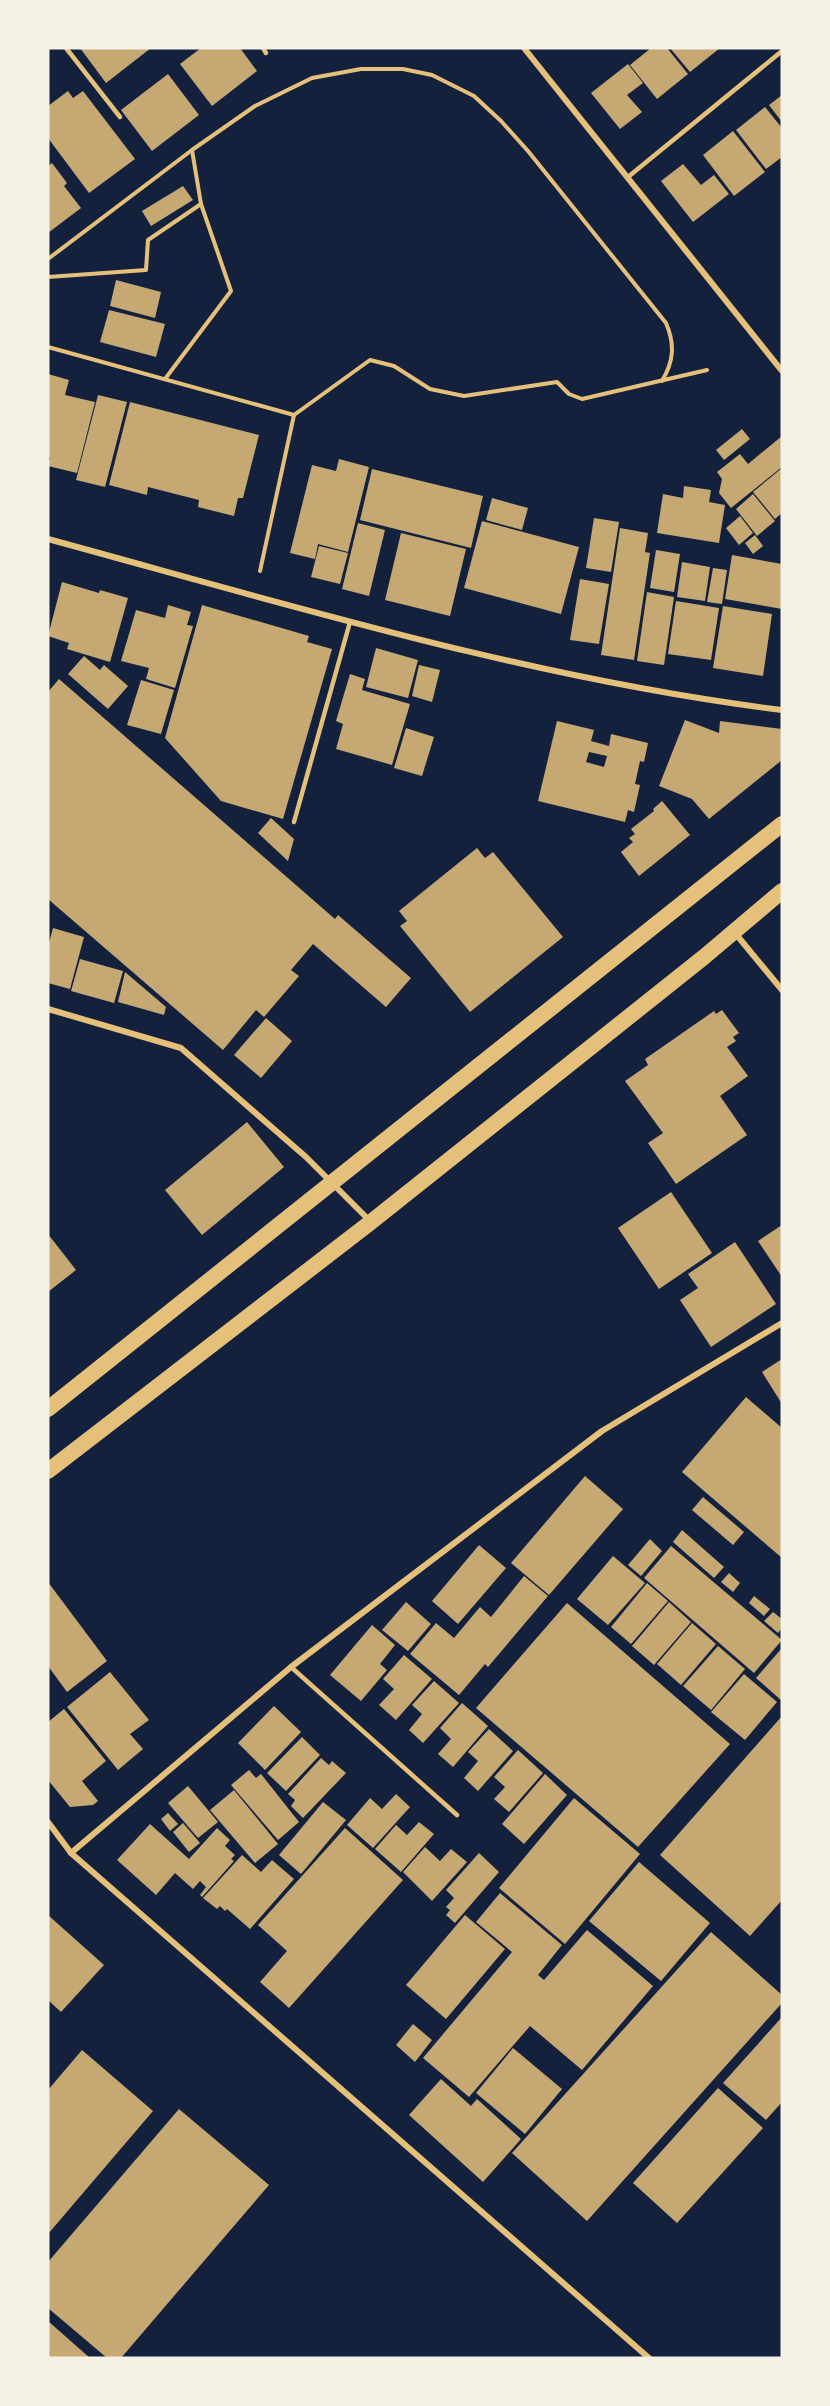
<svg xmlns="http://www.w3.org/2000/svg" width="830" height="2406" font-family="Raleway,sans-serif">
<style>
.building{fill:#c6a872;fill-rule:evenodd}
.lines{fill:none;stroke-linecap:round;stroke-linejoin:round}
.path{stroke:#e5c07b;stroke-width:4}
.service{stroke:#e5c07b;stroke-width:4.5}
.minor{stroke:#e5c07b;stroke-width:6}
.trunk{stroke:#e5c07b;stroke-width:16}
</style>
<rect width="100%" height="100%" fill="#14213d"/>
<g class="building">
<polygon points="80,48 151,48 106,83"/>
<polygon points="201,48 240,48 257,71 212,106 180,64"/>
<polygon points="651,48 667,48 688,74 657,99 630,65"/>
<polygon points="670,48 720,48 690,72"/>
<polygon points="628,64 643,83 627,95 642,112 620,129 591,93"/>
<polygon points="168,74 199,115 152,151 121,110"/>
<polygon points="68,91 73,98 83,91 135,159 89,193 48,138 48,106"/>
<polygon points="782,95 782,122 769,105"/>
<polygon points="765,107 782,128 782,157 766,169 736,130"/>
<polygon points="733,131 765,172 734,196 703,155"/>
<polygon points="52,163 67,183 64,186 81,208 48,233 48,166"/>
<polygon points="683,164 701,185 714,175 729,194 693,222 661,181"/>
<polygon points="183,186 193,200 151,226 142,211"/>
<polygon points="116,280 161,292 155,318 110,306"/>
<polygon points="109,310 165,324 156,357 100,342"/>
<polygon points="48,374 69,380 65,395 95,402 77,473 48,466 50,457 48,457"/>
<polygon points="98,395 127,402 105,487 76,480"/>
<polygon points="130,402 259,435 243,498 238,498 234,516 198,507 199,500 148,487 147,495 109,485"/>
<polygon points="742,429 750,439 724,460 716,450"/>
<polygon points="782,436 782,467 731,508 719,493 722,479 717,472 740,454 748,464"/>
<polygon points="339,459 369,467 348,552 318,544 315,559 290,553 312,465 336,471"/>
<polygon points="782,468 782,513 775,519 753,492"/>
<polygon points="372,469 483,496 471,548 360,520"/>
<polygon points="684,486 711,490 709,502 725,505 719,543 657,533 663,494 683,498"/>
<polygon points="753,494 775,521 757,536 736,509"/>
<polygon points="492,498 528,508 522,530 486,520"/>
<polygon points="740,516 753,533 739,545 726,528"/>
<polygon points="594,518 619,522 611,572 586,568"/>
<polygon points="482,521 579,547 561,614 464,588"/>
<polygon points="358,523 385,530 369,596 342,589"/>
<polygon points="620,528 648,533 645,552 650,553 634,660 601,655"/>
<polygon points="401,533 466,549 450,616 385,600"/>
<polygon points="755,535 763,546 753,554 745,543"/>
<polygon points="319,546 348,553 340,584 311,577"/>
<polygon points="656,550 680,554 674,592 650,588"/>
<polygon points="732,555 782,564 782,609 725,599"/>
<polygon points="682,562 710,567 705,601 677,597"/>
<polygon points="713,568 727,570 722,604 707,602"/>
<polygon points="580,579 609,584 599,644 570,640"/>
<polygon points="62,582 99,593 100,590 128,598 110,662 67,649 69,643 48,636"/>
<polygon points="647,592 674,597 664,665 637,661"/>
<polygon points="676,601 719,608 711,660 668,654"/>
<polygon points="168,605 191,612 187,625 193,626 175,688 146,679 149,668 121,661 136,610 165,618"/>
<polygon points="202,605 309,636 307,642 332,649 283,819 221,801 165,738"/>
<polygon points="723,606 772,614 763,676 713,668"/>
<polygon points="376,648 418,660 408,698 366,687"/>
<polygon points="84,656 100,670 104,665 128,686 108,709 68,674"/>
<polygon points="419,665 440,670 432,702 412,696"/>
<polygon points="350,674 365,679 362,690 410,704 392,765 336,749 343,724 336,721"/>
<polygon points="59,679 335,919 338,915 411,978 386,1007 313,944 291,970 299,976 264,1017 256,1010 223,1050 48,899 48,692"/>
<polygon points="141,680 174,690 161,734 127,725"/>
<polygon points="685,720 719,733 720,721 782,729 782,760 709,819 692,799 659,786"/>
<path d="M557,721L594,730L591,741L609,746L611,734L648,743L644,762L640,761L635,784L640,785L634,812L628,810L625,822L538,801ZM589,752L607,756L604,767L586,762Z"/>
<polygon points="406,728 434,737 422,776 394,768"/>
<polygon points="662,801 690,835 639,876 621,852 633,842 629,838 635,834 631,829 654,811 653,809"/>
<polygon points="271,818 294,839 288,861 258,833"/>
<polygon points="477,848 485,858 493,852 563,937 470,1012 400,926 407,921 399,911"/>
<polygon points="53,928 84,937 70,989 48,983 48,946"/>
<polygon points="80,959 123,971 114,1003 71,991"/>
<polygon points="125,972 166,1007 164,1015 118,1002"/>
<polygon points="722,1010 739,1033 733,1037 736,1041 727,1047 748,1076 720,1096 747,1135 676,1184 648,1143 663,1133 625,1081 648,1065 645,1059 714,1011 716,1014"/>
<polygon points="266,1018 292,1041 261,1078 234,1055"/>
<polygon points="247,1122 284,1167 202,1235 165,1190"/>
<polygon points="671,1192 712,1253 659,1289 618,1228"/>
<polygon points="782,1225 782,1277 758,1241"/>
<polygon points="48,1234 76,1270 48,1292"/>
<polygon points="735,1242 776,1304 711,1347 680,1300 698,1288 688,1274"/>
<polygon points="782,1359 782,1404 762,1372"/>
<polygon points="746,1397 782,1428 782,1558 682,1472"/>
<polygon points="585,1476 623,1509 549,1595 511,1563"/>
<polygon points="703,1497 744,1532 733,1545 692,1510"/>
<polygon points="682,1530 724,1567 714,1578 673,1542"/>
<polygon points="650,1539 662,1551 641,1576 628,1565"/>
<polygon points="479,1545 506,1568 458,1624 432,1601"/>
<polygon points="671,1546 782,1640 754,1673 644,1578"/>
<polygon points="613,1556 645,1583 608,1625 577,1599"/>
<polygon points="729,1573 740,1583 733,1592 721,1582"/>
<polygon points="524,1576 548,1596 488,1667 485,1664 459,1695 410,1654 436,1623 454,1638 480,1607 491,1617"/>
<polygon points="48,1582 107,1661 67,1692 48,1666"/>
<polygon points="647,1583 668,1601 631,1644 611,1627"/>
<polygon points="754,1596 770,1609 764,1616 749,1603"/>
<polygon points="406,1602 431,1624 408,1651 382,1630"/>
<polygon points="669,1602 691,1622 654,1665 632,1646"/>
<polygon points="567,1603 730,1744 638,1847 476,1708"/>
<polygon points="773,1612 782,1619 782,1628 778,1633 764,1621"/>
<polygon points="692,1623 716,1644 681,1685 657,1664"/>
<polygon points="372,1625 395,1645 380,1664 387,1670 361,1701 330,1675"/>
<polygon points="718,1646 745,1669 711,1710 683,1686"/>
<polygon points="782,1648 782,1701 756,1678"/>
<polygon points="404,1655 432,1679 396,1720 379,1705 394,1689 383,1679"/>
<polygon points="110,1672 149,1720 130,1734 143,1749 118,1770 67,1707"/>
<polygon points="744,1674 777,1702 745,1740 711,1712"/>
<polygon points="434,1681 459,1703 423,1743 409,1730 422,1714 412,1705"/>
<polygon points="462,1703 488,1726 453,1767 438,1754 451,1739 440,1728"/>
<polygon points="274,1706 301,1732 265,1770 238,1743"/>
<polygon points="64,1709 106,1761 82,1781 98,1801 93,1805 70,1807 48,1780 48,1722"/>
<polygon points="782,1716 782,1900 750,1936 660,1855"/>
<polygon points="489,1729 513,1751 478,1791 464,1778 478,1761 468,1752"/>
<polygon points="302,1737 320,1755 286,1791 267,1773"/>
<polygon points="518,1750 543,1773 509,1812 494,1799 505,1787 494,1777"/>
<polygon points="321,1758 329,1765 332,1761 346,1773 303,1818 291,1806 295,1800 288,1794"/>
<polygon points="249,1770 256,1778 261,1774 299,1822 278,1840 231,1785"/>
<polygon points="545,1774 567,1795 524,1844 502,1824"/>
<polygon points="188,1786 218,1822 198,1838 168,1803"/>
<polygon points="234,1790 278,1844 255,1863 210,1810"/>
<polygon points="396,1794 410,1807 373,1848 347,1825 370,1798 382,1809"/>
<polygon points="574,1798 640,1854 565,1944 499,1888"/>
<polygon points="323,1802 346,1820 301,1874 279,1855"/>
<polygon points="168,1813 178,1824 170,1831 161,1819"/>
<polygon points="419,1822 434,1834 401,1872 375,1849 396,1825 407,1835"/>
<polygon points="183,1823 200,1843 189,1852 173,1832"/>
<polygon points="150,1824 189,1859 217,1828 230,1840 225,1846 235,1855 231,1859 234,1861 202,1897 200,1895 206,1887 200,1881 193,1889 175,1873 156,1895 117,1860"/>
<polygon points="345,1828 403,1880 289,2008 260,1982 287,1951 258,1925"/>
<polygon points="425,1847 440,1861 451,1849 467,1862 432,1901 403,1872"/>
<polygon points="479,1853 499,1872 455,1923 446,1915 450,1910 446,1907 454,1898 446,1890"/>
<polygon points="242,1855 261,1872 272,1860 294,1879 250,1929 227,1909 225,1911 220,1906 217,1909 203,1898"/>
<polygon points="639,1862 710,1923 661,1981 589,1921"/>
<polygon points="500,1893 562,1945 538,1975 544,1980 587,1930 653,1986 582,2070 530,2026 469,2097 423,2058 512,1952 476,1922"/>
<polygon points="48,1915 104,1965 61,2012 48,2000"/>
<polygon points="465,1915 505,1949 446,2019 406,1985"/>
<polygon points="711,1932 782,1995 782,2003 587,2221 512,2153"/>
<polygon points="782,2017 782,2102 766,2120 723,2083"/>
<polygon points="413,2024 432,2040 415,2062 396,2045"/>
<polygon points="513,2048 562,2089 525,2134 476,2093"/>
<polygon points="82,2050 153,2111 48,2234 48,2090"/>
<polygon points="441,2079 471,2106 477,2099 521,2139 483,2182 409,2115"/>
<polygon points="718,2088 763,2128 677,2223 633,2183"/>
<polygon points="179,2109 269,2185 121,2358 107,2358 48,2308 48,2262"/>
<polygon points="48,2321 90,2358 48,2358"/>
</g>
<g class="lines">
<g class="path">
<polyline points="48,259 192,150"/>
<path d="M48,277L146,270L148,240L201,204L192,150L255,106L312,78L361,69H403L432,75L474,96L501,121L528,151L666,323C675,344 674,361 662,381"/>
<polyline points="48,347 294,415 260,571"/>
<polyline points="165,379 231,291 201,204"/>
<polyline points="294,415 370,360 394,366 430,389 464,396 557,382 569,394 582,399 707,370"/>
</g>
<g class="service">
<polyline points="66,48 120,117"/>
<polyline points="263,48 266,53"/>
<polyline points="628,177 782,51"/>
<polyline points="294,822 350,622"/>
<polyline points="291,1667 457,1815"/>
</g>
<g class="minor">
<polyline points="524,48 782,371"/>
<path d="M48,539C290,605 532,679 782,710"/>
<polyline points="735,933 782,990"/>
<polyline points="48,1009 181,1048 306,1157 370,1221"/>
<polyline points="48,1822 71,1853 649,2358"/>
<polyline points="71,1853 291,1667 602,1431 782,1323"/>
</g>
<g class="trunk">
<polyline points="48,1409 782,824"/>
<polyline points="48,1471 371,1222 704,957 782,891"/>
</g>
</g>
<rect width="830" height="2406" fill="none" stroke="#f6f1e7" stroke-width="99"/>
</svg>
